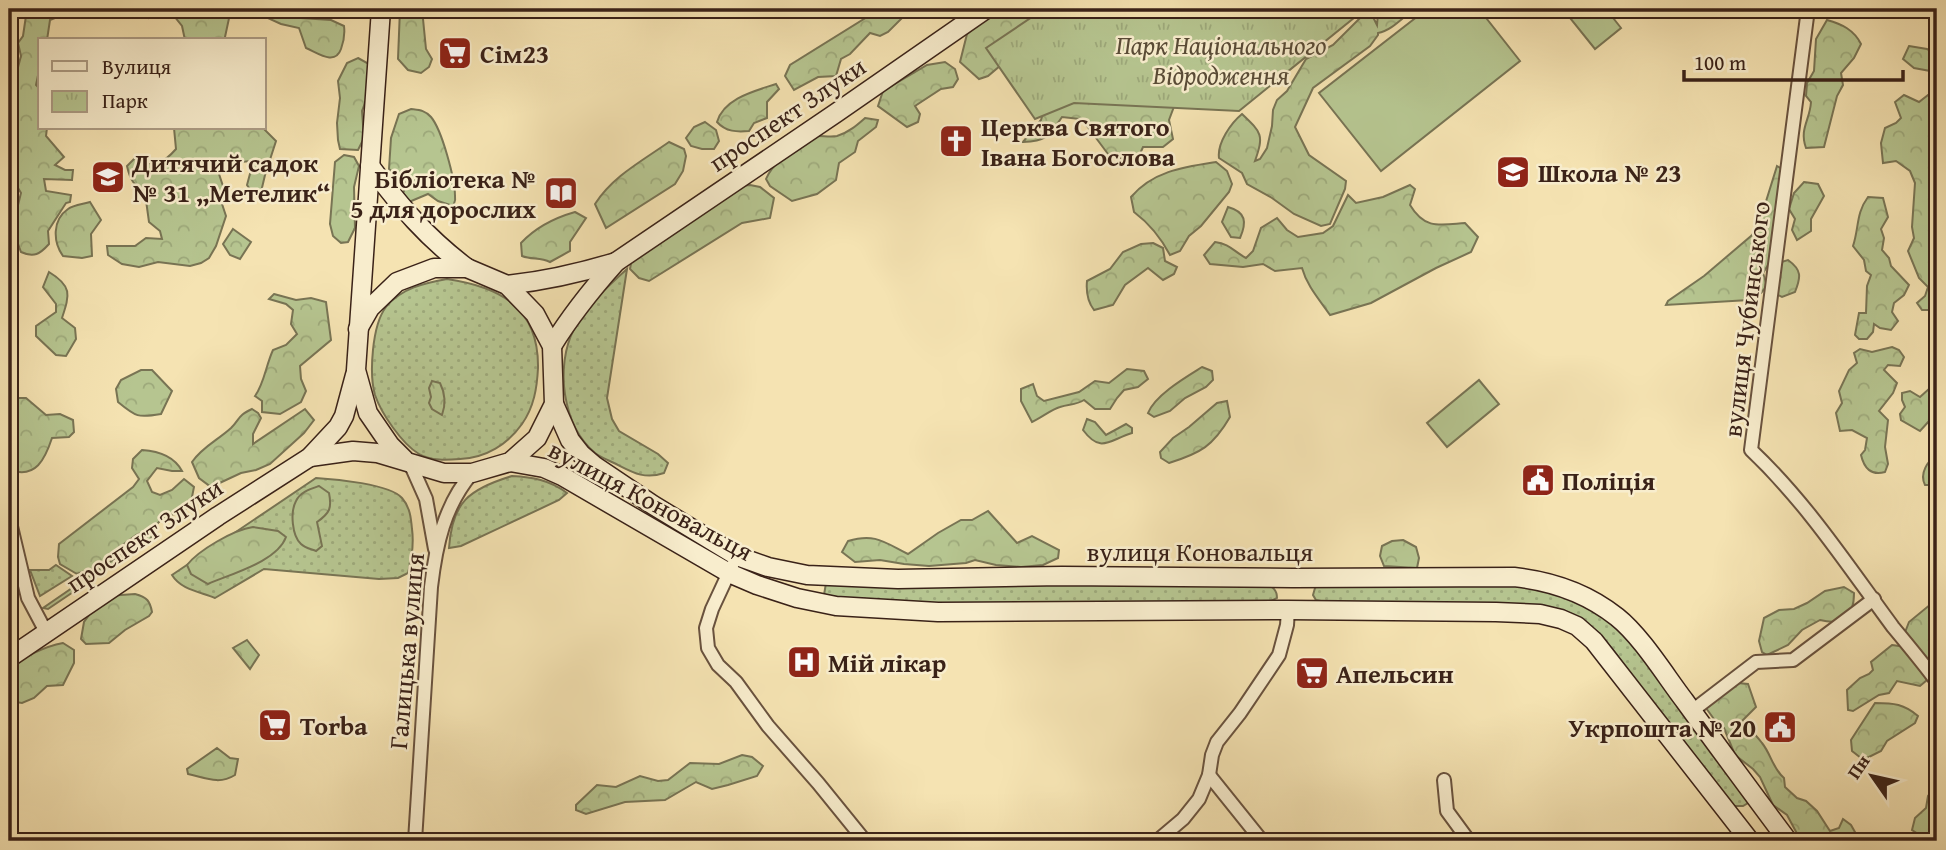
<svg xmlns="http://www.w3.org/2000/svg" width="1946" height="850" font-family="'Gentium Book Plus',serif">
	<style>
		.grass { fill: url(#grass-dots); stroke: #787454; stroke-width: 2 }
		.forest { fill: url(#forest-crowns); stroke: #787454; stroke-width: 2 }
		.park { fill: url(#park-tufts); stroke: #787454; stroke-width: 2 }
		.garden { fill: #b6c590; stroke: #787454; stroke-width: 2 }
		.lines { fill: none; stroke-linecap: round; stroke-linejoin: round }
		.minor-casing { stroke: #69523e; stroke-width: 16 }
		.secondary-casing { stroke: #3a2218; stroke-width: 21 }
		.minor { stroke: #f8edcd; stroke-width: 12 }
		.secondary { stroke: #f8edcd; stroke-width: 18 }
		.labels { text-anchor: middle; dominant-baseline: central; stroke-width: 5; stroke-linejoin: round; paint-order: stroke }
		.park-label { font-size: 26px; font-style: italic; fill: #594b36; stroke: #f8edcd }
		.poi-label { font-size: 26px; font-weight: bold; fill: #3a2218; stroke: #f8edcd; text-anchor: start }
		.street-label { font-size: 26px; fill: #3a2218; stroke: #f8edcd }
	</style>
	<defs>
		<pattern id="grass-dots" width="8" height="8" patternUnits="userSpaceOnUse" patternTransform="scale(1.75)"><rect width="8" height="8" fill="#b6c590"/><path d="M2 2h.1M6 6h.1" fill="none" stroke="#9da97b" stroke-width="1.8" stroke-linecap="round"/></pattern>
		<pattern id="forest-crowns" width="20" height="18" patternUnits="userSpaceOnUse" patternTransform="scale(1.75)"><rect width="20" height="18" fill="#b6c590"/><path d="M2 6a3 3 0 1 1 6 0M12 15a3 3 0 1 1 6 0" fill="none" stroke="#9da97b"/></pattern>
		<pattern id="park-tufts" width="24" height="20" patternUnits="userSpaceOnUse" patternTransform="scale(1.75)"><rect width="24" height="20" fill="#b6c590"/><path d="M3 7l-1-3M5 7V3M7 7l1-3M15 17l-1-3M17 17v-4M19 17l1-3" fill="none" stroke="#9da97b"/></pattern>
	</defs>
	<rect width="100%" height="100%" fill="#f5e3b2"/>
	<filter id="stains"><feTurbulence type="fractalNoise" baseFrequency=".00286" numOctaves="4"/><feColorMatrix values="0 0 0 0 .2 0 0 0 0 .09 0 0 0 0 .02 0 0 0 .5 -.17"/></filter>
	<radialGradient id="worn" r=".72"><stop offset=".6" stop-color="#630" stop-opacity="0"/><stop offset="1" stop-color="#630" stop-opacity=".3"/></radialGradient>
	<g class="grass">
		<path d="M627 269 607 398 612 419 619 431 658 454 668 463 664 473C644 480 632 472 614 463 608 460 600 457 595 453 562 425 555 366 574 329 586 306 608 286 627 269Z"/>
		<path d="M447 279C501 287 539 308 538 368 537 388 534 407 522 424 508 444 486 458 460 459 447 460 431 461 419 454 402 444 381 413 375 395 369 374 372 325 386 307 401 288 425 283 447 279Z"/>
		<path d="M512 476C532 477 550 480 567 493L559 500 461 546 449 548C452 502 469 489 512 476Z"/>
		<path d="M316 478C335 479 390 484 402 498 410 507 411 518 412 529 414 544 412 558 408 573L398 578 379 579 264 569 215 598C201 592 181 590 172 575Z"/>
		<polygon points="155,531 150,540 48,609 43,608"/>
		<polygon points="56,565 72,576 40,596 30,570 49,570"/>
		<path d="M826 583 1266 584C1273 587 1277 590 1277 598L1269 602 964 605 844 598 824 595Z"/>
		<path d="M1320 583 1517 584 1555 591 1599 613 1628 638 1747 798 1748 803 1743 806H1733L1701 768 1613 650C1600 635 1584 617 1564 611L1321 601 1316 600 1313 595 1315 588Z"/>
	</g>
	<g class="forest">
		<path d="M27 9H58L63 11 60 16 50 20 47 40H40V66L36 85 40 89V128H47L46 136 64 157 55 165 65 170H73L72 180 44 179 46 191 71 195 70 202 66 203 48 231 49 244C40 254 34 258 21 252L14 233 12 221 13 212 18 205 21 193 15 183 14 152 17 71 21 56 18 43 23 36Z"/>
		<polygon points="142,9 231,9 225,37 226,40 185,40 182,26 170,11 149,18"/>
		<path d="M248 9H279L301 18 331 20 344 26C345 34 344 41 341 49 335 66 318 53 306 48L299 28 281 24Z"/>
		<polygon points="400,9 422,9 426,49 432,59 429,67 421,73 408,70 398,59"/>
		<polygon points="880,9 931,9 921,17 907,13 888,32 880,36 870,33 850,54 841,59 836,76 818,77 794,90 785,76 790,65"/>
		<path d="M999 9H1310L1175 104 1169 120 1173 139 1163 147H1143L1136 163 1108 154 1087 126 1080 119 1062 117C1049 136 1047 141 1023 142L1041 120 1045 106 1007 60 988 76 979 79 960 62 967 34 987 16Z"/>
		<path d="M1384 9H1414C1403 17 1391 31 1378 33V35L1370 46 1313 88 1295 127 1309 155 1346 181 1345 189 1330 224 1321 226 1294 214 1272 198 1247 184 1242 173 1219 158C1217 143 1231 123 1242 114 1262 133 1264 135 1255 161L1260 159 1267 148 1272 126 1273 110 1277 100 1287 91 1306 59 1333 45 1364 14 1372 15 1377 25 1378 13Z"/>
		<path d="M1827 20C1842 24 1854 30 1861 44L1854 58 1841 73 1843 85 1837 96 1824 147 1806 148C1799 129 1810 120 1811 102L1806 96 1807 83 1814 71 1816 39Z"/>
		<polygon points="1909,46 1927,49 1937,54 1937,78 1930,71 1914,68 1903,59"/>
		<polygon points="358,58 369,64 369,93 362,111 364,138 358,150 340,149 338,140 337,123 340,98 338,81 347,63"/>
		<polygon points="945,62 955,69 958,79 953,87 941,89 915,106 920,114 918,122 907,127 878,106 883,91 927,65"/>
		<path d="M776 84 779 89 767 102V118L754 123 749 131C737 132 726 132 717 122 724 98 755 91 776 84Z"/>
		<polygon points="1937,88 1937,318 1929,310 1922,310 1917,303 1925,296 1928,287 1919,278 1908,251 1914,238 1912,227 1915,183 1910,171 1896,161 1883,163 1881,143 1885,128 1896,123 1901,118 1895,102 1904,95 1919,102"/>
		<path d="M411 109C419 110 425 110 431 117 442 130 455 179 455 196 456 201 455 202 453 206L438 201 428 194 409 202 403 193 407 184 389 169 391 138 399 114Z"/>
		<path d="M865 118 878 120 876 127 858 141 855 152 839 163 836 180 817 194 792 201 770 186 766 179C771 166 796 142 809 137 818 134 828 138 837 136 848 133 857 125 865 118Z"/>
		<polygon points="705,122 716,130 719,141 714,149 702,149 691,146 686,138 694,127"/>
		<path d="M174 128H263L276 141 265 175 261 192H252L247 185 251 170 250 161 232 163 219 174 224 189 222 204 226 216 216 246 209 258 201 263 190 266 158 262 139 267 122 264 108 255 107 246H135L146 238 162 239 160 231 149 222 145 193C134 185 130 180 127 166L135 158C154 168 163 164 176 149Z"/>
		<path d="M669 142 684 149 686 156 683 171 675 184 606 228 595 204C613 176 642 161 669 142Z"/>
		<polygon points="344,155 354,157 359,166 354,187 355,228 348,242 341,243 333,236 330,224 335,162"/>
		<path d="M1216 162 1227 171 1232 184 1229 192 1201 226 1189 236 1180 251 1170 255C1161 238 1150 224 1134 212L1131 197C1153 171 1184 167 1216 162Z"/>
		<polygon points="1777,166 1789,173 1770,262 1763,273 1767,286 1761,293 1749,300 1666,305 1668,301 1704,276 1751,236 1758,227"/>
		<polygon points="1804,182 1818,184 1824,196 1811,219 1811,231 1797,240 1792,230 1795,219 1789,209 1794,193"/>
		<polygon points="750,185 760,187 774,198 770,218 742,223 649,281 639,278 630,269 632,258 732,187"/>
		<path d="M1410 185 1415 189 1410 205C1425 230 1440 225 1465 223L1478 237 1471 252 1436 268 1371 303 1330 315C1319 299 1307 286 1302 268L1275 271 1263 264 1243 267 1210 264 1204 255 1215 242C1230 244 1233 251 1246 258L1253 251 1261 228 1277 218 1287 230 1298 237 1323 233 1333 226 1348 195 1356 203 1383 197Z"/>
		<path d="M1868 197 1883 198 1888 217 1881 229 1884 238 1882 250 1889 258 1891 266 1909 285 1904 295 1894 303 1892 312 1898 321 1891 330 1880 328 1874 324 1873 332 1867 339H1859L1855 335 1859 313H1866L1867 286 1871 275 1866 271 1864 260 1853 246C1859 228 1856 213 1868 197Z"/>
		<path d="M90 202 101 220 91 234 92 256 82 258 63 256C53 242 52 220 68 209 73 205 84 204 90 202Z"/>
		<path d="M1228 207C1246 212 1247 222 1240 238L1231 237 1222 222Z"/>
		<path d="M575 212 586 218 570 242V251L550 262C540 257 532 260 522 256L521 243C536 227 554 218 575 212Z"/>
		<polygon points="233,229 251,242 240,259 230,255 223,244"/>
		<path d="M1153 243 1163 248 1165 261 1177 267 1174 274 1163 280 1148 268 1125 285 1113 305 1094 310C1087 301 1086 292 1087 281L1110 269 1123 252 1141 244Z"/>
		<path d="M1788 260C1802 270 1801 277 1795 292L1782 297 1772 292 1778 263Z"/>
		<path d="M49 272C72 286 70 294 62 318L75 328 76 339 66 356 56 355 36 336V326L56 312V304L43 287Z"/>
		<path d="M274 294 296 300 311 298 326 302 331 340 300 366 301 379 306 391 301 402 280 414 262 412V401L255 396C264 384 266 365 273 350L286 345 297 334 291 324 293 310 286 304 269 299Z"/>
		<path d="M1892 347 1899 350 1904 357 1900 366 1888 365 1884 370 1897 383 1893 393 1879 411 1888 420 1885 447 1888 464 1885 472C1871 476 1864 468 1861 455L1865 450 1867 438 1852 430 1840 431 1836 413 1842 403 1839 391 1849 370 1857 363 1854 353 1860 349 1872 352Z"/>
		<path d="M1202 367 1212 371 1213 380 1206 387 1185 398 1170 411 1154 417 1148 413C1155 395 1186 377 1202 367Z"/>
		<path d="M1127 369 1144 371 1148 379 1138 387 1124 390 1117 398 1110 409H1095L1084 400C1076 405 1069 404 1060 407 1052 409 1041 418 1032 422L1021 401V389L1033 384 1037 396 1044 401 1079 392 1095 381 1109 383Z"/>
		<path d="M141 370H152L172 391 161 414C138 418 136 417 118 402L116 389 121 380Z"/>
		<path d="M432 381 440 383C445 393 446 404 442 415L432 409 429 403 431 397 429 388Z"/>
		<polygon points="1930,388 1937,389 1937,422 1930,420 1920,431 1901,420 1900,414 1905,407 1902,400 1902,393 1910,391 1920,397"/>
		<path d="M11 398H26L46 415 60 414 73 420 74 432 69 437 52 438C45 459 36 479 10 470L9 468V442L11 438 9 436V401Z"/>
		<path d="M1227 401 1230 417C1213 446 1201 453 1169 463L1161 458 1160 452 1173 438 1189 427 1217 403Z"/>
		<path d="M252 409 258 413 261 418 253 434V444L305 409 314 420 304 433 270 464 256 470 241 473 211 487 199 478 192 462C202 447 218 440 231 428 241 418 237 416 252 409Z"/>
		<path d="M1087 419 1095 422 1106 435 1126 424 1132 428V433C1109 440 1101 454 1083 430Z"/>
		<path d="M142 450C158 451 174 456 182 471H172L157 468 147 481 152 492 160 495 172 490 184 479 194 487 190 507 177 514 166 515 154 527 136 535 116 550 102 565 77 574 60 564 58 557 59 544 133 487 139 479 132 468 133 459Z"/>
		<path d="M1937 454V485H1925C1919 473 1928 461 1937 454Z"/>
		<path d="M319 486 329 493C332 508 330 513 317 522L322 546 316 551C311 549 305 548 301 544 292 536 290 512 296 501 300 492 310 489 319 486Z"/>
		<path d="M988 511 1017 543 1032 536 1059 550 1058 558 1043 565 1021 567 996 565 975 560 966 563 929 566 904 564 880 560 855 562 842 552 848 541C875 533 884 542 908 554L938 533 961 520H972Z"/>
		<path d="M253 527 278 531 286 537C277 562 230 574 208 584L191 574 187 565C199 550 233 530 253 527Z"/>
		<polygon points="1403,540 1416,547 1419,558 1417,568 1384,566 1380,556 1382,546 1392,541"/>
		<path d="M1844 587 1854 593C1854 617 1843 626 1820 620L1802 630 1788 645 1767 655 1762 652 1759 641 1764 618 1779 610 1794 609 1807 603 1825 591Z"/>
		<path d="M135 594C147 597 150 601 152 612L149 616 125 630 109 643 86 644 81 639 84 622 100 600 107 596Z"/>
		<polygon points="1937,599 1937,676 1904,635 1909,622"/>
		<polygon points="247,640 259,655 250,669 233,648"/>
		<path d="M63 643 74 650V663L63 685 47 686 34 698 22 703 9 701V670C20 657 47 646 63 643Z"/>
		<polygon points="1892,645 1906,647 1927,680 1920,686 1897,681 1889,693 1879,695 1853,711 1848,710 1847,690 1860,678 1869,674 1873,670 1871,662"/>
		<path d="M1738 683 1748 684 1756 707 1742 721C1749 728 1756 735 1762 743 1771 754 1773 769 1784 778L1785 787 1797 798 1806 801 1817 811 1830 831 1839 828 1843 819 1851 825 1860 841H1801L1787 815 1773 805 1760 777 1753 769 1735 755 1724 728 1719 726 1706 708Z"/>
		<path d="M1875 703C1894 703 1904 704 1918 716L1915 723 1887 741 1881 751 1867 758H1861L1852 751 1851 740Z"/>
		<path d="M217 748 230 758 238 759 235 775C219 785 206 778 188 774L187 769Z"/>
		<polygon points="742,755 752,757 763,766 757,776 728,785 712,789 696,782 665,800 625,802 586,814 576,810 576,805 597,785 616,787 640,776 658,781 668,780 690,763 719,764"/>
		<polygon points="1937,785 1937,841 1929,841 1912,830 1915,818 1926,808 1928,796"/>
	</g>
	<polygon class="park" points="1044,9 1365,9 1239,111 1074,103 1035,119 986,48"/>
	<g class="garden">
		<polygon points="1427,9 1479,9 1520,61 1381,171 1319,93"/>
		<polygon points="1582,9 1606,9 1621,28 1595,49 1570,18"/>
		<polygon points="1479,380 1499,404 1447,447 1427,423"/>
	</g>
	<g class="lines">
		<g class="minor-casing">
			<g id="minor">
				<path d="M1808 9 1751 450C1807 503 1848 566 1893 627 1908 645 1923 663 1937 682"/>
				<polyline points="410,463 426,499 435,549"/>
				<polyline points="9,518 28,598 46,632"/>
				<polyline points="732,566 712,609 706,628 708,648 718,665 736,682 768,726 818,783 865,841"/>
				<polyline points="1692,711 1756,662 1793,660 1874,599"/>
				<polyline points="1209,775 1262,841"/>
				<polyline points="1444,780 1447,811 1469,841"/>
				<path d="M415 841 431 587C436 545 444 506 472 473"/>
				<polyline points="1157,841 1183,819 1199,799 1209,775 1212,755 1217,742 1240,713 1279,655 1287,625 1288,610"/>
			</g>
		</g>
		<g class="secondary-casing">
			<g id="secondary">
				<polyline points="381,9 356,370 368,413 390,445 404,459"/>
				<path d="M370 166C401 207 426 237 467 268"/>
				<path d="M507 285C544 281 580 273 616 262"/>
				<path d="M552 346C571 315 592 289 616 262L836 113 986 9"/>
				<path d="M554 404 570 440 581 454 595 466 653 505 737 556 768 567 807 575 898 579 1062 576 1293 578 1514 577C1551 581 1587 593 1617 617 1641 636 1665 675 1684 700 1718 747 1753 794 1788 841"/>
				<polyline points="310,457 353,451 377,453 444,473 472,473 510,462 537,438 554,404 552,346 535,314 507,285 467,268 434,268 397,282 370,308 358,329"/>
				<polyline points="510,462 544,468 562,476 729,573 757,585 797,598 836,606 938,612 1288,610 1496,612 1540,614 1561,619 1577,626 1594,641 1750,841"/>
				<polyline points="9,658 218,516 310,457 338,427 344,416 355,375"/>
			</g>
		</g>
		<use href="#minor" class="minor"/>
		<use href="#secondary" class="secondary"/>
	</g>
	<defs>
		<g id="supermarket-square" transform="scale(1.75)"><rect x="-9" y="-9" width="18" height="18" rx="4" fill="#8f2418" stroke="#f8edcd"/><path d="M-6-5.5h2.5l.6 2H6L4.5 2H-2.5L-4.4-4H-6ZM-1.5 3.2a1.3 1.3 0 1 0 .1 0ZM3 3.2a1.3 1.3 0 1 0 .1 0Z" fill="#fff"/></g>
		<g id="church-square" transform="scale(1.75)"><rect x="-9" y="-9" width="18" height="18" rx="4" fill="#8f2418" stroke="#f8edcd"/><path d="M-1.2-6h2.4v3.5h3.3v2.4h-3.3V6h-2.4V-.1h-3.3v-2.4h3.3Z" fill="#fff"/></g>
		<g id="school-square" transform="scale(1.75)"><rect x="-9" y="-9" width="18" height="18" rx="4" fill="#8f2418" stroke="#f8edcd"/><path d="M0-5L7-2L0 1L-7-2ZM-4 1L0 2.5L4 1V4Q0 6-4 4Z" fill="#fff"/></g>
		<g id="library-square" transform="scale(1.75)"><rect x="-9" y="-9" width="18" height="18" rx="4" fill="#8f2418" stroke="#f8edcd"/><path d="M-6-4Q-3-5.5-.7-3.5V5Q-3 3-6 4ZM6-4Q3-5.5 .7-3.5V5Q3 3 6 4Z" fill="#fff"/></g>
		<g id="civic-square" transform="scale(1.75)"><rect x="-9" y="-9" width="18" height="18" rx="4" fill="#8f2418" stroke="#f8edcd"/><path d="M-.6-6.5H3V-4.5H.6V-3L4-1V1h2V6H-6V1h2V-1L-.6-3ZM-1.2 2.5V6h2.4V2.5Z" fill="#fff"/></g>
		<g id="hospital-square" transform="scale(1.75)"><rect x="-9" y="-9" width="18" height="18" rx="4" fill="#8f2418" stroke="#f8edcd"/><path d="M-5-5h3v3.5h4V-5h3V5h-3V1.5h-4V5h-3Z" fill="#fff"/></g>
	</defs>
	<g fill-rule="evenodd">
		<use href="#supermarket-square" x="455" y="53"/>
		<use href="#church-square" x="956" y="141"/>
		<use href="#school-square" x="1513" y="172"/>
		<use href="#school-square" x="108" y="177"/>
		<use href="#library-square" x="561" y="193"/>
		<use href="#civic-square" x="1538" y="480"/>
		<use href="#hospital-square" x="804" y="662"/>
		<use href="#supermarket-square" x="1312" y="673"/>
		<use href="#supermarket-square" x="275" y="725"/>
		<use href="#civic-square" x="1780" y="727"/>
	</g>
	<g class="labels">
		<g class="park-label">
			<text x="1221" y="44">Парк Національного<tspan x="1221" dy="30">Відродження</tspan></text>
		</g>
		<g class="poi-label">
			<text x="480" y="53">Сім23</text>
			<text x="981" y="126">Церква Святого<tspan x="981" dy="30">Івана Богослова</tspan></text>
			<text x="132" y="162">Дитячий садок<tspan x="132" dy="30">№ 31 „Метелик“</tspan></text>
			<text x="1538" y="172">Школа № 23</text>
			<text x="536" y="178" text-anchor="end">Бібліотека №<tspan x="536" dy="30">5 для дорослих</tspan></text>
			<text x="1562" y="480">Поліція</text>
			<text x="828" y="662">Мій лікар</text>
			<text x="1336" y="673">Апельсин</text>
			<text x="300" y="725">Torba</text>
			<text x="1756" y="727" text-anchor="end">Укрпошта № 20</text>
		</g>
		<g class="street-label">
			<text transform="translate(787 114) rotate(-34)">проспект Злуки</text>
			<text transform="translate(1746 319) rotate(-83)">вулиця Чубинського</text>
			<text transform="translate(651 500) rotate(28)">вулиця Коновальця</text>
			<text transform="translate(144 535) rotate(-34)">проспект Злуки</text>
			<text x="1200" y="551">вулиця Коновальця</text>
			<text transform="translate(406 651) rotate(-85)">Галицька вулиця</text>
		</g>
	</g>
	<rect width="1946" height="850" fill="none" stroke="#f5e3b2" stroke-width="35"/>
	<rect x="10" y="10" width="1925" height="829" fill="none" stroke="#3a2218" stroke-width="3.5"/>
	<rect x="18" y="18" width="1911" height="815" fill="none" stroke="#3a2218" stroke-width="2"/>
	<rect x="38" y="38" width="228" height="91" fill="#f8edcd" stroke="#ac9c85" stroke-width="2"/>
	<rect x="52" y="61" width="35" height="10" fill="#f8edcd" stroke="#ac9c85" stroke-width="2"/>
	<text x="102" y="74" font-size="21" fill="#3a2218">Вулиця</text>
	<rect x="52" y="91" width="35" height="21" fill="url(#park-tufts)" stroke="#ac9c85" stroke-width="2"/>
	<text x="102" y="108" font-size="21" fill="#3a2218">Парк</text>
	<g transform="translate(1872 776) rotate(304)" stroke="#f8edcd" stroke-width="5" paint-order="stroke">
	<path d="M0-5L12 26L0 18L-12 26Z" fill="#3a2218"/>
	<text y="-10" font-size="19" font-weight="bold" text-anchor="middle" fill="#3a2218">Пн</text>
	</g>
	<path d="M1684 70v10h219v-10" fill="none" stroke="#3a2218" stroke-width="3.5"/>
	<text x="1694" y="70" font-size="21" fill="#3a2218" stroke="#f8edcd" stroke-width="5" paint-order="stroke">100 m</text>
	<rect width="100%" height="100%" filter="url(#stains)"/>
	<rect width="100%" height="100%" fill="url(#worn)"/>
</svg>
